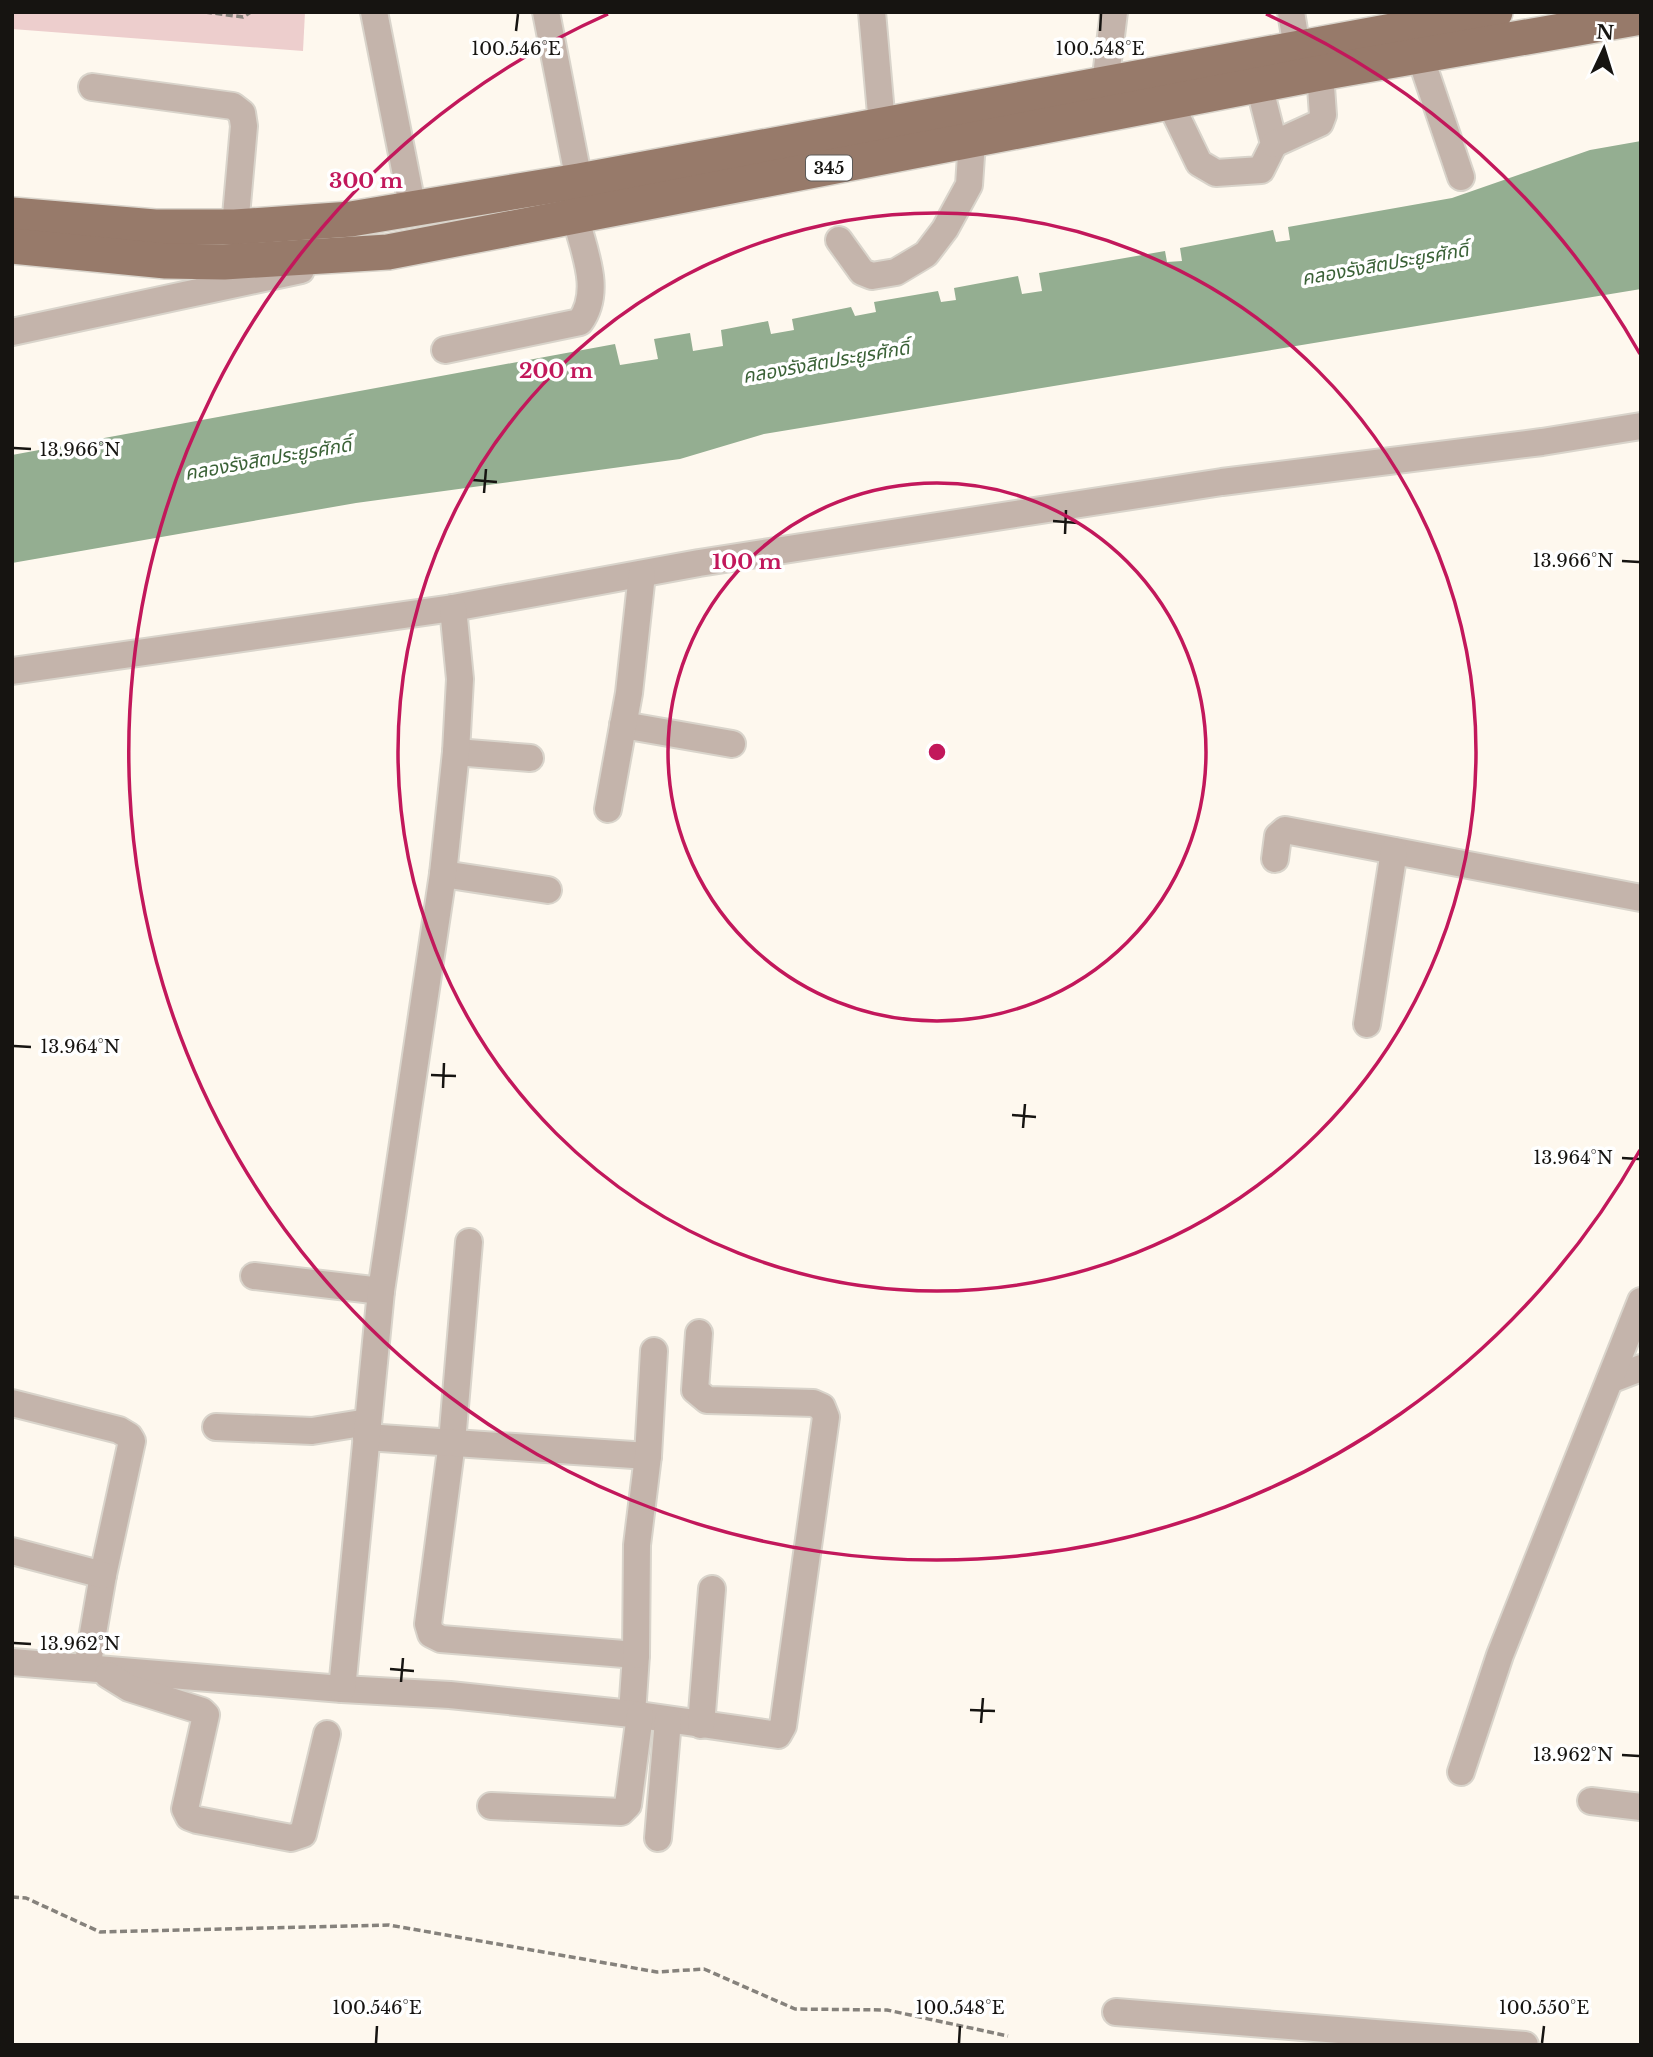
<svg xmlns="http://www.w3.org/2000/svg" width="1653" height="2057" font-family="'Libre Baskerville','Noto Sans Thai',serif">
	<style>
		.green { fill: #edcecd }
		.water { fill: #94ae91 }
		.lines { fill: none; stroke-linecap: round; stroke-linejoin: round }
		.minor-casing { stroke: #d9d4cb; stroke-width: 30 }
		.major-casing { stroke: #d9d4cb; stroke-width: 38 }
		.path { stroke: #86827c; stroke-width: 3.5; stroke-dasharray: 7 3.5; stroke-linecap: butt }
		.minor { stroke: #c4b4ab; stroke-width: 26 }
		.major { stroke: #977a6a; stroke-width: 35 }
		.ticks { fill: none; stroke: #161411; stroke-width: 2.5 }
		.ring { fill: none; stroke: #c2185b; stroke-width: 3.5 }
		.labels { text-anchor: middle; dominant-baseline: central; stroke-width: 7; stroke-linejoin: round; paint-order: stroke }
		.shield { fill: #fff; stroke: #5c5a58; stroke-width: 2 }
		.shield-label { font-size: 16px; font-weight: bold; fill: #161411 }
		.water-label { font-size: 19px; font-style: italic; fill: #3b6237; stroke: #fff }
		.ticks-label { font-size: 18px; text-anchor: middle; fill: #161411; stroke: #fff; stroke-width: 7; stroke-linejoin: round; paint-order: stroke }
		.centre { fill: #c2185b; stroke: #fff; stroke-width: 3.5 }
		.ring-label { font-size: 21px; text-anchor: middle; font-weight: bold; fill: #c2185b; stroke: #fff; stroke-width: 7; stroke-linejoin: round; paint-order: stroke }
	</style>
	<rect width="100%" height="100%" fill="#fef8ee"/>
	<polygon class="green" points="12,12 305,12 303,51 12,29"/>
	<polygon class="water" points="1641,141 1641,289 764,434 680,459 356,503 12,563 12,455 615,344 620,365 658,359 654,339 690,333 693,351 723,346 721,330 768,321 771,334 794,330 792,319 851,307 855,316 876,312 874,302 938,291 941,302 956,300 954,288 1018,276 1022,294 1042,291 1039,273 1165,251 1167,262 1182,261 1180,248 1273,230 1276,242 1290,240 1288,227 1452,198 1590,150"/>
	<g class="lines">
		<g class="minor-casing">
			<g id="minor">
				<polyline points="374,12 413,210"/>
				<polyline points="546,12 579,181"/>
				<polyline points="872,12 882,125"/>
				<polyline points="1291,12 1297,48"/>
				<polyline points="1420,56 1461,177"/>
				<polyline points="1105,84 1114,12"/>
				<polyline points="92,87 233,106 242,113 244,126 235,227"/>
				<polyline points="1170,103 1199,163 1216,173 1261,170 1274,144 1259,85"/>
				<polyline points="1274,144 1320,123 1323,115 1320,73"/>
				<polyline points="839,240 862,272 872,276 896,272 926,254 945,229 969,185 972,141"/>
				<polyline points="12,332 301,270"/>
				<path d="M445 350 580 322C603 290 583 250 575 215"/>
				<polyline points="12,671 453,608 699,563 1222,482 1542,442 1641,426"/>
				<polyline points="623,725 732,744"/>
				<polyline points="456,752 530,758"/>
				<polyline points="608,809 629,693 642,574"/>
				<polyline points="1275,859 1278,836 1285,830 1641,898"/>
				<polyline points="443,874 548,890"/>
				<polyline points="1367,1024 1394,851"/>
				<polyline points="469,1242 452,1442 428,1624 431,1634 441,1639 636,1655 632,1714"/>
				<polyline points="254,1276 381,1291"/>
				<polyline points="1610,1380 1641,1368"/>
				<polyline points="12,1403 119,1430 129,1436 132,1441 103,1575 87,1668"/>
				<polyline points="216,1427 312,1431 368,1422"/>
				<polyline points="366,1437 648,1456"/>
				<polyline points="12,1551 103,1575"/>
				<polyline points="636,1655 637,1545 648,1456 654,1351"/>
				<polyline points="12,1662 342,1689 450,1695 632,1714 778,1735 783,1726 826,1417 822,1407 813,1403 707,1400 695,1390 699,1333"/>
				<polyline points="108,1675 129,1688 202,1711 206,1715 185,1809 189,1817 197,1820 291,1838 303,1834 327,1734"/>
				<polyline points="342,1689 381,1291 443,874 456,752 460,679 453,608"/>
				<polyline points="701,1725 712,1589"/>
				<polyline points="1461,1772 1500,1655 1641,1301"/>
				<polyline points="1591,1801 1641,1807"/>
				<polyline points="491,1806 621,1812 628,1805 640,1715"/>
				<polyline points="658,1838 668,1720"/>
				<polyline points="1116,2012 1525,2045"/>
			</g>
		</g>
		<g class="major-casing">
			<g id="major">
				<polyline points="12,215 155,227 235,227 351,219 579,181 1495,12"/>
				<polyline points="12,246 166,261 224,262 388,252 1320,73 1641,17"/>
			</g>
		</g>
		<g class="path">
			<polyline points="205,12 243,17 251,12"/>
			<polyline points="12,1897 26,1898 100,1932 389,1925 657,1972 704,1969 795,2009 887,2010 1008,2036"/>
		</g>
		<use href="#minor" class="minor"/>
		<use href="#major" class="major"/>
	</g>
	<path class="ticks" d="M516 31 518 14M1100 31 1101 14M14 448 31 449M473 480 497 482M484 493 486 469M1053 521 1078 523M1065 534 1066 510M1622 561 1639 562M14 1046 31 1047M431 1075 456 1076M443 1088 444 1063M1012 1115 1036 1117M1023 1128 1025 1104M1622 1158 1639 1159M14 1643 31 1644M390 1669 414 1671M401 1682 403 1658M970 1710 995 1711M981 1723 983 1698M1622 1755 1639 1756M376 2043 377 2026M959 2043 960 2026M1542 2043 1544 2026"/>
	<g class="ring">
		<circle cx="937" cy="752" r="269"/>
		<circle cx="937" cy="752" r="539"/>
		<path d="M1640 1150A808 808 0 1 1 608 14M1266 14A808 808 0 0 1 1640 354"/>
	</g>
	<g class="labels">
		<rect class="shield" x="806" y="155.5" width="46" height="25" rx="5"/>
		<g class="shield-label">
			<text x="829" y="168">345</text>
		</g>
		<g class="water-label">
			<text transform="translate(1385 264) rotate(-10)">คลองรังสิตประยูรศักดิ์</text>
			<text transform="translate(826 362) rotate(-10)">คลองรังสิตประยูรศักดิ์</text>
			<text transform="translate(268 459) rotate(-10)">คลองรังสิตประยูรศักดิ์</text>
		</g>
	</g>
	<g class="ticks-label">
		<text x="516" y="55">100.546°E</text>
		<text x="1100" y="55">100.548°E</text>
		<text x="80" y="456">13.966°N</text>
		<text x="1573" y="567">13.966°N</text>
		<text x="80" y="1053">13.964°N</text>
		<text x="1573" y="1164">13.964°N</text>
		<text x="80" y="1650">13.962°N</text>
		<text x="1573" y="1761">13.962°N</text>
		<text x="377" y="2014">100.546°E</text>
		<text x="960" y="2014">100.548°E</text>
		<text x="1544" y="2014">100.550°E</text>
	</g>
	<circle cx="937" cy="752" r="10" class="centre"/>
	<g class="ring-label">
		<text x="366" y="188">300 m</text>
		<text x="556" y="378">200 m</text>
		<text x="747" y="569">100 m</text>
	</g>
	<rect width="1653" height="2057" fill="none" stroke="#161411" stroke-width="28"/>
	<g transform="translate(1604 49) rotate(4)" stroke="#ffffff" stroke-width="5" paint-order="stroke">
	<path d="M0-5L12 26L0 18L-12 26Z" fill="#161411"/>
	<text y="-10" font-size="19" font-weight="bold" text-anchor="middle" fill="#161411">N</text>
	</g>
</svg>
